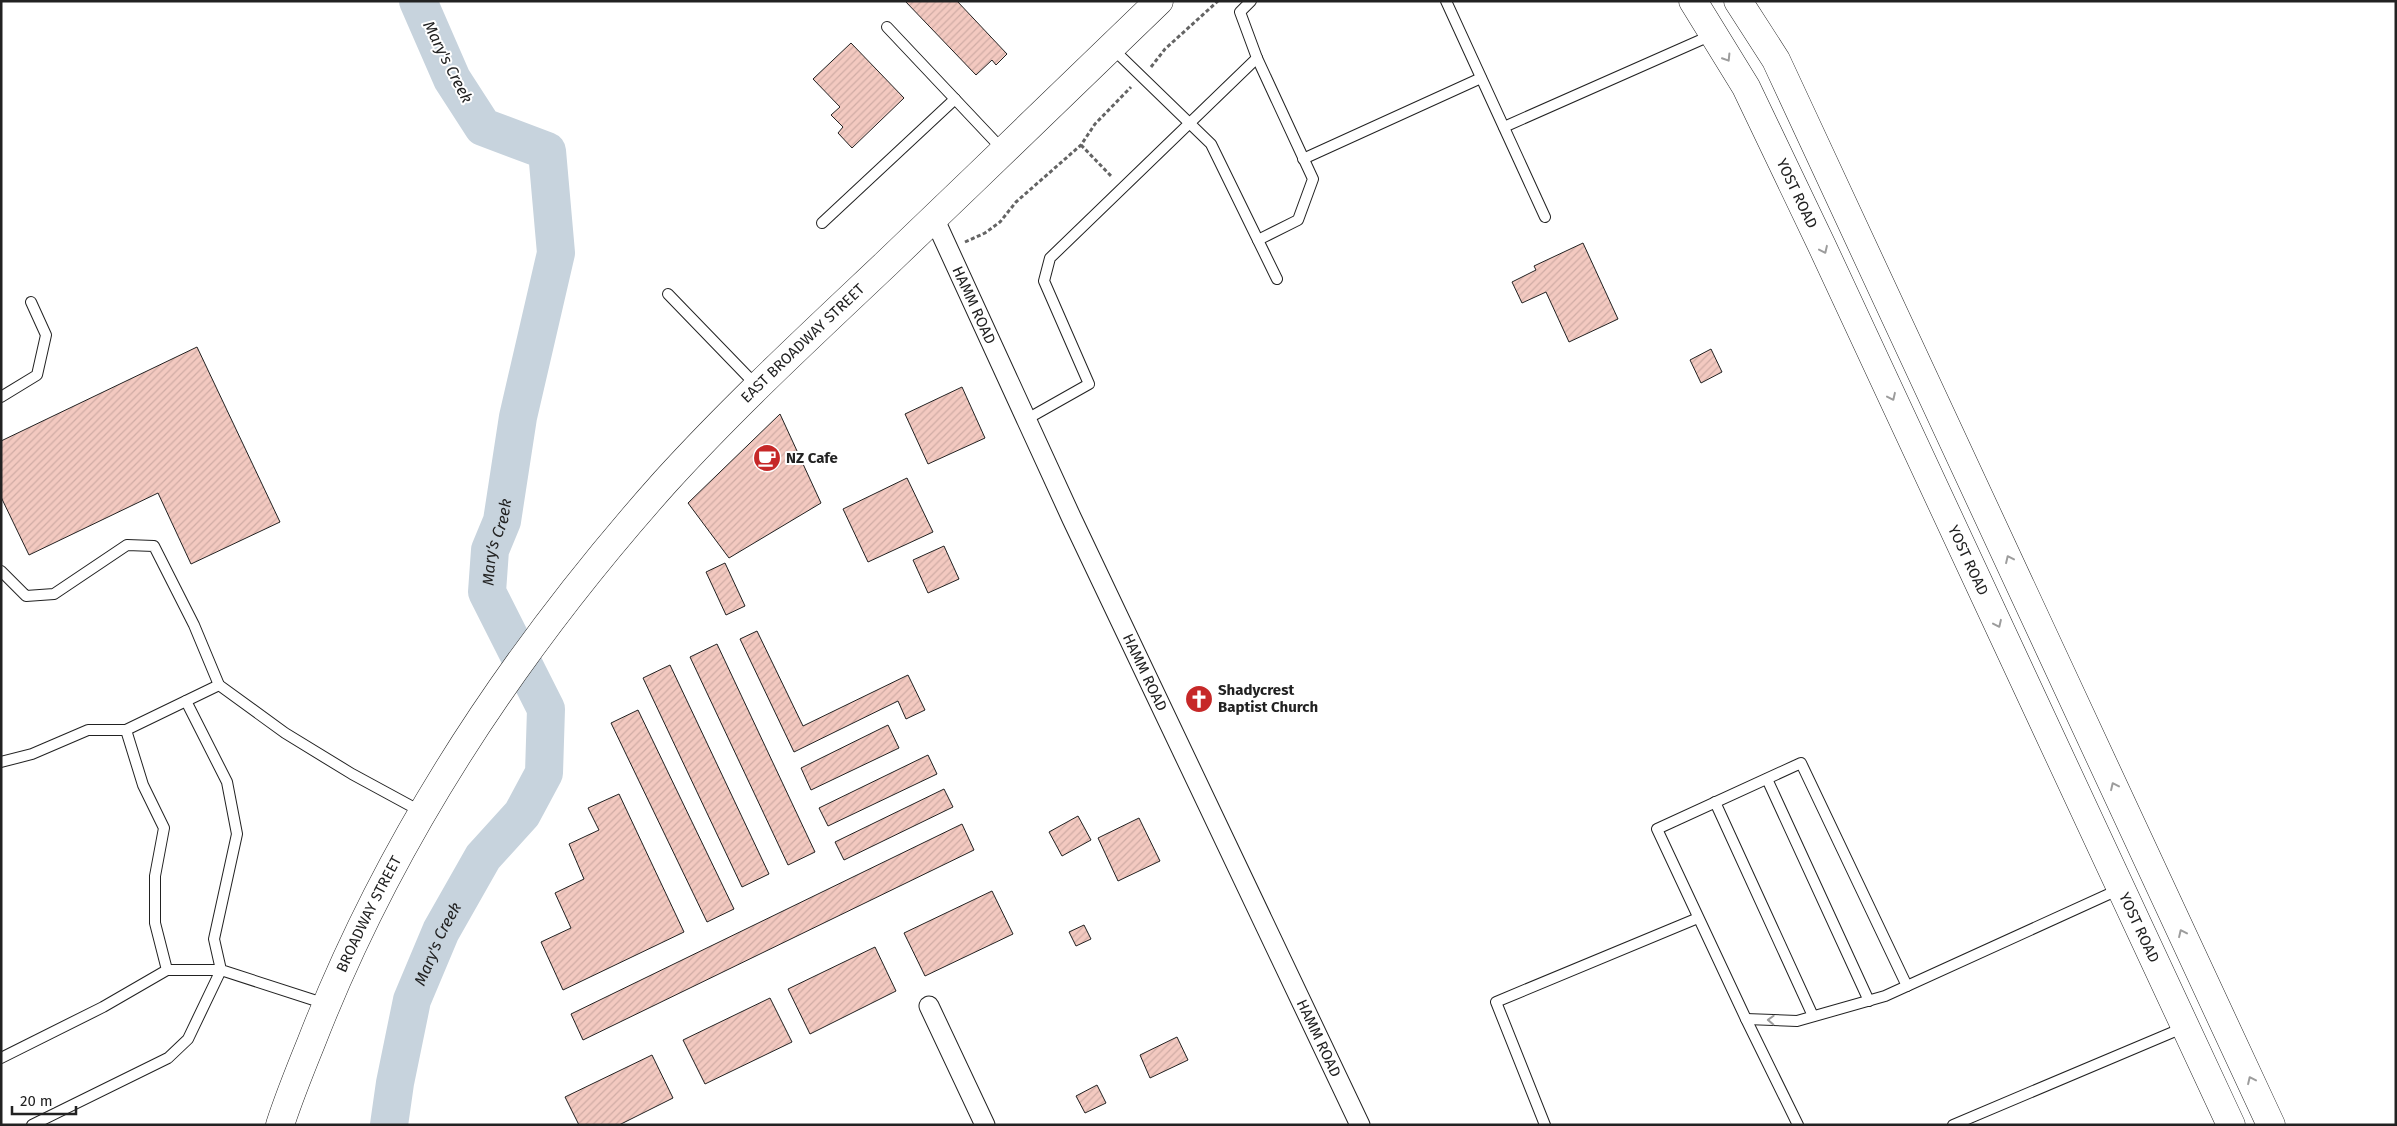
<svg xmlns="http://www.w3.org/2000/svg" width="2397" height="1126" font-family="'Fira Sans',sans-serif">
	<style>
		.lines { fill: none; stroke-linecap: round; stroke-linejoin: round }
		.river { stroke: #c7d3dd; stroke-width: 38 }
		.building { fill: url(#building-hatch); stroke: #222 }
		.service-casing { stroke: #222; stroke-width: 12 }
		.minor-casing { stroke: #222; stroke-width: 21 }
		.secondary-casing { stroke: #222; stroke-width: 29 }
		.primary-casing { stroke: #222; stroke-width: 29 }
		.path { stroke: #646464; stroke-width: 3; stroke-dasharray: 4 2.5; stroke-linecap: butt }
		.service { stroke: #fff; stroke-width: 10 }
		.minor { stroke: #fff; stroke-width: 19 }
		.secondary { stroke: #fff; stroke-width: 28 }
		.primary { stroke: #fff; stroke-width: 28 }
		.oneway { stroke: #9c9c9c }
		.labels { text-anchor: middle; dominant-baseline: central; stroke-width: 4; stroke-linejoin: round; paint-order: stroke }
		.street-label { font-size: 15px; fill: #222; stroke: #fff }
		.poi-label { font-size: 15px; font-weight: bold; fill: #222; stroke: #fff; text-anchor: start }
		.water-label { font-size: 16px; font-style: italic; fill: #222; stroke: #fff }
	</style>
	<defs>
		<pattern id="building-hatch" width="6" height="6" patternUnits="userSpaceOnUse" patternTransform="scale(1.25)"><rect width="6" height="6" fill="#f3c9c0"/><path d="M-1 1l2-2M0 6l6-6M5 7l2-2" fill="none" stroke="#d0aca5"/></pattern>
	</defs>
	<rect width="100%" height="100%" fill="#fff"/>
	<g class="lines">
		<path class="river" id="s1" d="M389 1125 395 1083 412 1000 441 931 483 857 522 814 544 773 546 709 487 592 490 550 502 521 518 417 556 253 547 151 483 127 452 79 418 1"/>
	</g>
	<g class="building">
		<polygon points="905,1 957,1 1007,54 996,65 992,60 976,75"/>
		<polygon points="851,43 904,98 852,148 838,133 843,127 831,115 840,107 813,79"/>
		<polygon points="1583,243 1618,319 1569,342 1546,292 1522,303 1512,282 1536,270 1534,266"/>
		<polygon points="197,347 280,522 191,564 158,493 29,555 1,497 1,441"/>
		<polygon points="1711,349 1722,372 1701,383 1690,360"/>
		<polygon points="962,387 985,438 928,464 905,414"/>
		<polygon points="780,414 821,503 729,558 688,503"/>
		<polygon points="907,478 933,532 868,562 843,509"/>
		<polygon points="944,546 959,579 928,593 913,560"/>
		<polygon points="725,563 745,606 726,615 706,572"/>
		<polygon points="757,631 803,726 908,675 925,710 906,719 898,701 794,752 740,639"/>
		<polygon points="717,644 815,852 788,865 690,657"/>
		<polygon points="670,665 769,874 742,887 643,678"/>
		<polygon points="638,710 734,909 707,922 611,723"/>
		<polygon points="888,725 899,748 811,790 801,768"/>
		<polygon points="928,755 937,774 828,826 819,808"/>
		<polygon points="944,789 953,807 844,860 835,842"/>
		<polygon points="619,794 684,932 563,990 541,942 571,928 555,893 584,879 569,844 599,830 588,808"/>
		<polygon points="1078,816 1091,840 1062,856 1049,832"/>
		<polygon points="1139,818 1160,861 1118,881 1098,838"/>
		<polygon points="962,824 974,850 583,1040 571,1014"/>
		<polygon points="992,891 1013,934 925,976 904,933"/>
		<polygon points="1084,925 1091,939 1076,946 1069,932"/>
		<polygon points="875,947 896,991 810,1034 788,989"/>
		<polygon points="770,998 792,1042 705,1084 683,1040"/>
		<polygon points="1177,1037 1188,1060 1150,1078 1140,1055"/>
		<polygon points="652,1055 673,1098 619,1125 579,1125 565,1097"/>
		<polygon points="1097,1085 1106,1103 1085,1113 1076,1096"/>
	</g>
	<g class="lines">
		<g class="service-casing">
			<g id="service">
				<polyline points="1251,1 1240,12 1257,58 1313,179 1298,220 1258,240"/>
				<polyline points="1446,1 1545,217"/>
				<polyline points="887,27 1003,150"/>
				<polyline points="1112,48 1211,144 1277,279"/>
				<polyline points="1504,127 1712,35"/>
				<polyline points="1303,159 1481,78"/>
				<polyline points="822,223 955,99"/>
				<polyline points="668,294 756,385"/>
				<polyline points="1,397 37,375 46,335 31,302"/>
				<polyline points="1027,419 1089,384 1044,281 1050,258 1257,58"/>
				<polyline points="1,571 26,596 54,594 127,545 154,546 194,625 219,685 285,733 352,774 422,812"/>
				<polyline points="186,701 227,782 237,834 214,939 221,970 326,1004"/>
				<polyline points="126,730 143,785 164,828 155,876 155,923 167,970"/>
				<polyline points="1,762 32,754 88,730 126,730 219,685"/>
				<polyline points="1767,779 1869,1001"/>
				<polyline points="1715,802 1813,1016"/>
				<polyline points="1746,1019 1797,1021 1885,996 2120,889"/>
				<polyline points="1,1058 103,1007 167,970 221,970 188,1039 168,1058 32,1125"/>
				<polyline points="1545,1125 1496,1002 1698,918"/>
				<polyline points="1798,1125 1746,1019 1657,829 1801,763 1907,986"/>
				<polyline points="1953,1125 2185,1027"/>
			</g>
		</g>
		<g class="minor-casing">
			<g id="minor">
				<path id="s2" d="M934 218 1072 519 1360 1125"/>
				<polyline points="929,1006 985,1125"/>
			</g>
		</g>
		<g class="secondary-casing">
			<g id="secondary">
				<path id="s3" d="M1693 1 1746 87 1822 246 2231 1125"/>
				<polyline points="1738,1 1776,60 2271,1125"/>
			</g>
		</g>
		<g class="primary-casing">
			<g id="primary">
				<path id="s4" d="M280 1125C289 1097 300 1070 311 1043 392 834 516 649 665 482 735 405 812 334 887 263 978 176 1069 88 1159 1"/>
			</g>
		</g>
		<g class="path">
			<polyline points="1151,67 1165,49 1218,1"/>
			<polyline points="1081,145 1112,177"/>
			<polyline points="965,242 985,233 1000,222 1016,202 1081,145 1095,124 1131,87"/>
		</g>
		<use href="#service" class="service"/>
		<use href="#minor" class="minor"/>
		<use href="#secondary" class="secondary"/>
		<use href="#primary" class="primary"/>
	</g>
	<defs><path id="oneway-chevron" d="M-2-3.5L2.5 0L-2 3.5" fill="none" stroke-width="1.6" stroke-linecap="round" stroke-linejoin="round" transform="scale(1.25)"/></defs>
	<g class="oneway">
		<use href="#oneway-chevron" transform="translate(1727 58) rotate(58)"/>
		<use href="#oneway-chevron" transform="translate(1824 250) rotate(65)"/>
		<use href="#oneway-chevron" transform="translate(1892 397) rotate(65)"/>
		<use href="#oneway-chevron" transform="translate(2009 559) rotate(-115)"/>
		<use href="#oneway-chevron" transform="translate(1998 624) rotate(65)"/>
		<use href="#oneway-chevron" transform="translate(2114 786) rotate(-115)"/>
		<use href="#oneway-chevron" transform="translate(2182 933) rotate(-115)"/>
		<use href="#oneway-chevron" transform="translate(1771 1020) rotate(-178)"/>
		<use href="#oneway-chevron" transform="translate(2251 1080) rotate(-115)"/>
	</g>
	<defs>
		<g id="cafe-disc" transform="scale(1.4375)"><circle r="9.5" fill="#c62828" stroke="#fff"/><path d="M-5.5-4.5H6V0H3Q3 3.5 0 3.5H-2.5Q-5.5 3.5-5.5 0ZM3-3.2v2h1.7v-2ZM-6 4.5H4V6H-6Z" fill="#fff"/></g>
		<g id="church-disc" transform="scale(1.4375)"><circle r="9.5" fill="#c62828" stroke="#fff"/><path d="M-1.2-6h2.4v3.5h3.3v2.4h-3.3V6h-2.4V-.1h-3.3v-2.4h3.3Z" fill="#fff"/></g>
	</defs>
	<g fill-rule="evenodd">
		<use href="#cafe-disc" x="767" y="458"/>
		<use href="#church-disc" x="1199" y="699"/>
	</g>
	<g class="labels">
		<g class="street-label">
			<text stroke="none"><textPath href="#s3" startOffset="219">YOST ROAD</textPath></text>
			<text stroke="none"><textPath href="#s2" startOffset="96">HAMM ROAD</textPath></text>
			<text stroke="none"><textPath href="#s4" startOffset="950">EAST BROADWAY STREET</textPath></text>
			<text stroke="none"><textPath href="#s3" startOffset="624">YOST ROAD</textPath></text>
			<text stroke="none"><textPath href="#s2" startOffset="501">HAMM ROAD</textPath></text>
			<text stroke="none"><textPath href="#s4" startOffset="229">BROADWAY STREET</textPath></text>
			<text stroke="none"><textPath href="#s3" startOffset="1029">YOST ROAD</textPath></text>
			<text stroke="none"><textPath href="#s2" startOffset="906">HAMM ROAD</textPath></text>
		</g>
		<g class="poi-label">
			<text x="786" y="458">NZ Cafe</text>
			<text x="1218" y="690">Shadycrest<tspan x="1218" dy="17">Baptist Church</tspan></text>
		</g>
		<g class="water-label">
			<text transform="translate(448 62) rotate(63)">Mary's Creek</text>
			<text stroke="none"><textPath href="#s1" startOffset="638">Mary's Creek</textPath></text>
			<text stroke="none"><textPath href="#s1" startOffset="189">Mary's Creek</textPath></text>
		</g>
	</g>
	<rect width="2397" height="1126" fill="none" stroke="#222222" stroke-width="5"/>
	<path d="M12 1106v8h64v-8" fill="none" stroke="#222222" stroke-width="2.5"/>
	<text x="20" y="1106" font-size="15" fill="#222222" stroke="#ffffff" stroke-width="4" paint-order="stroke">20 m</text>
</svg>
